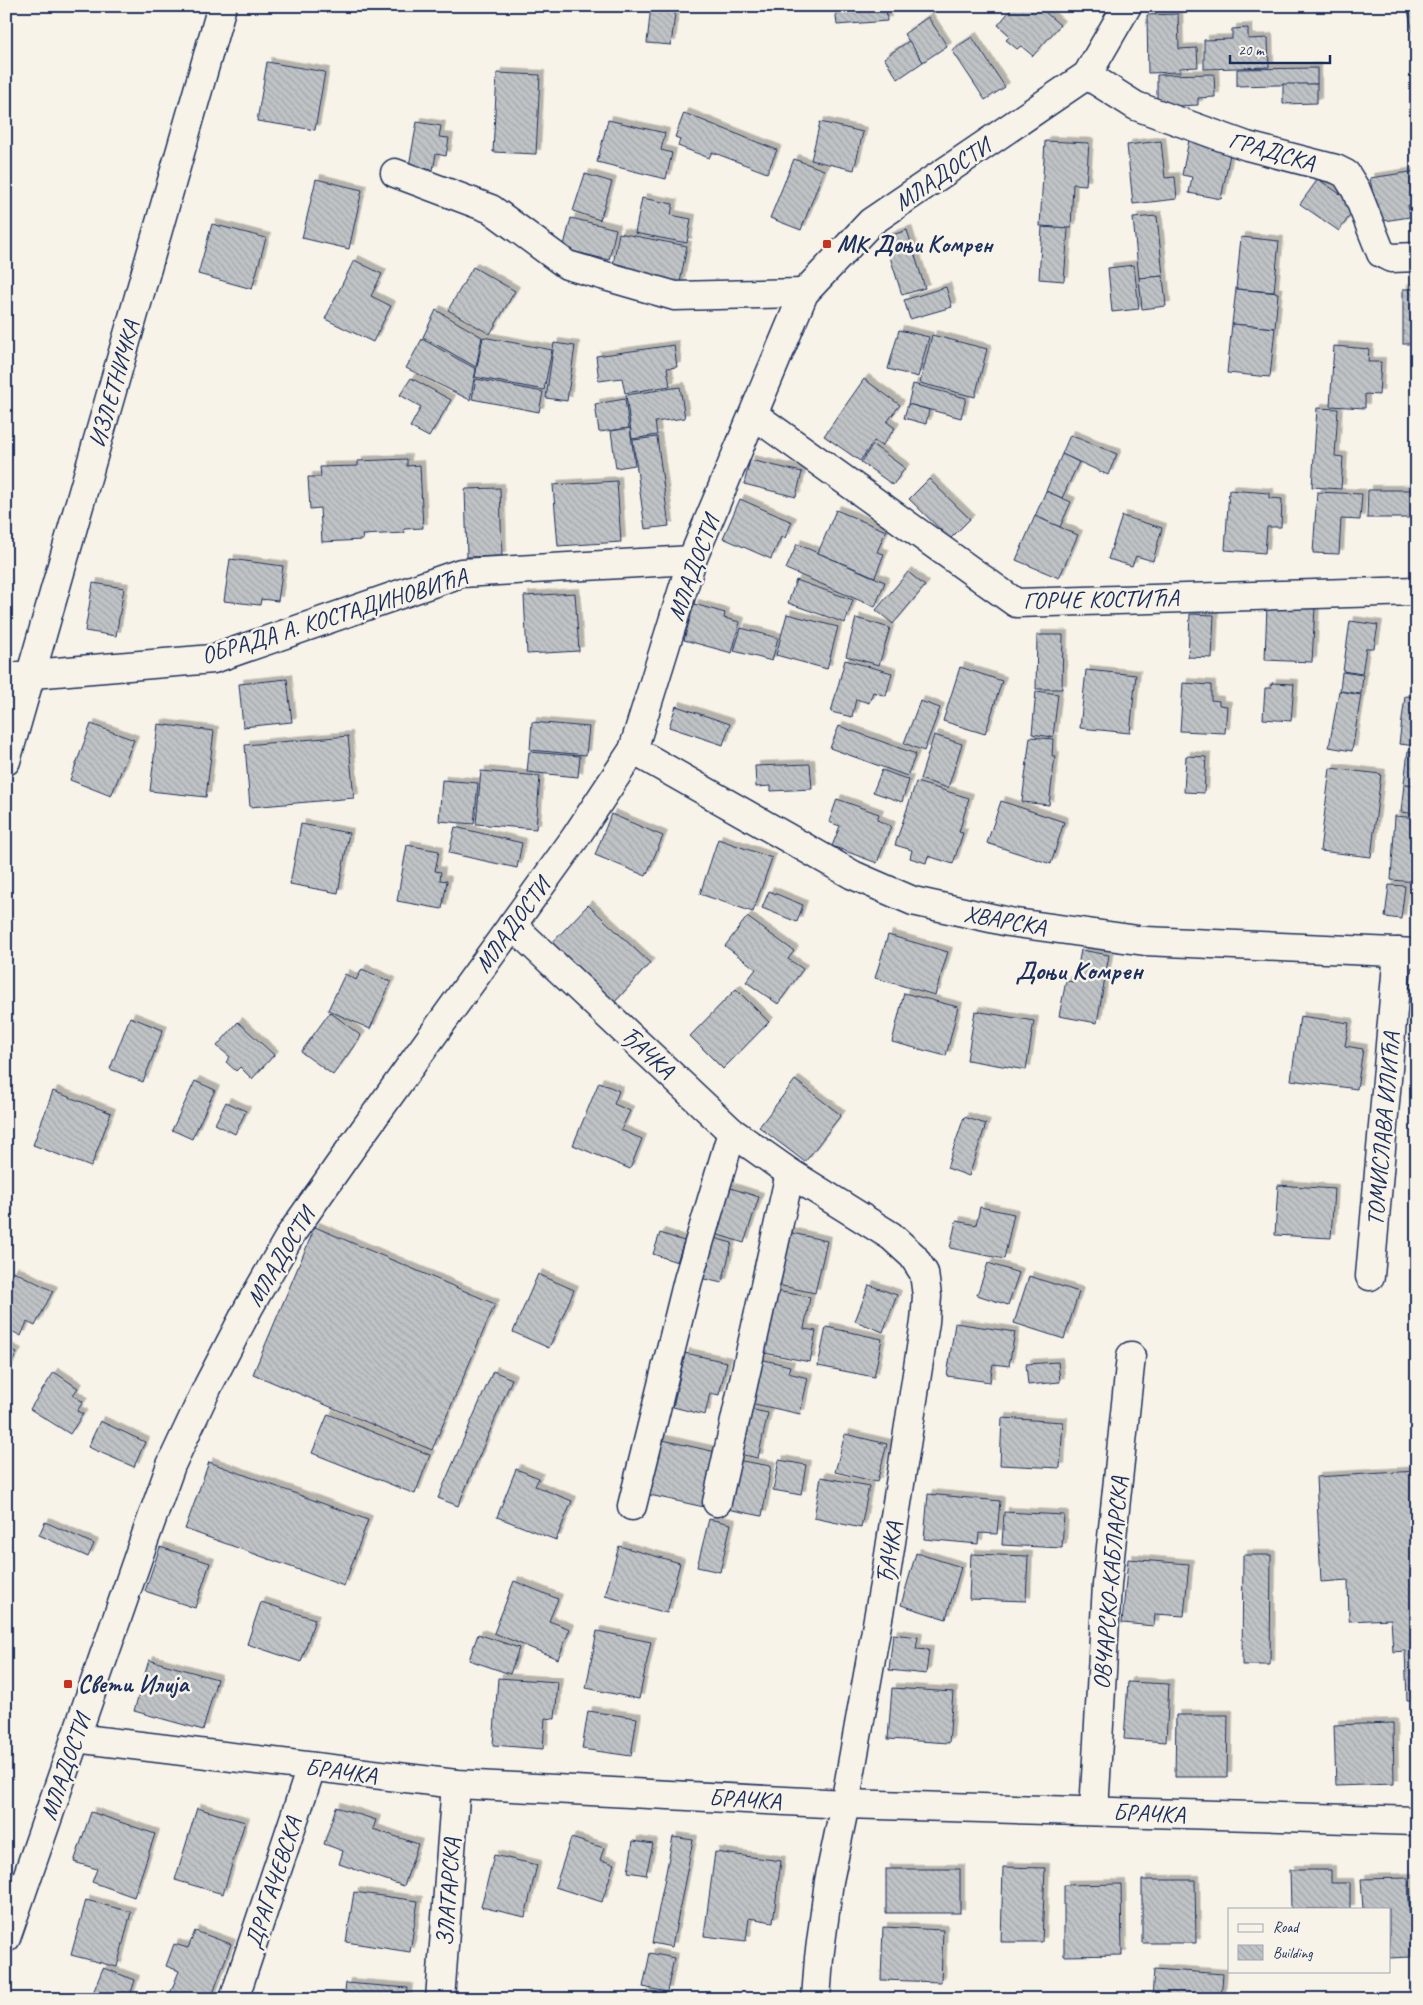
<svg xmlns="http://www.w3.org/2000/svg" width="1423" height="2005" font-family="Caveat,sans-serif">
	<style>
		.building { fill: url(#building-back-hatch); stroke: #1b2f5e; filter: url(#shadow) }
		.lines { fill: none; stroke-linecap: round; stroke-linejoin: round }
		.minor-casing { stroke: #1b2f5e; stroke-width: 31 }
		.minor { stroke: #f7f3e8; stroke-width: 28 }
		.poi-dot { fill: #c8321e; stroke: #f7f3e8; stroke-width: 2 }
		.labels { text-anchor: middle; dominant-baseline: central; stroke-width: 5; stroke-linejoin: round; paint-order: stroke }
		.street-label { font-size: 24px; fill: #1b2f5e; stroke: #f7f3e8 }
		.poi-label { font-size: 24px; font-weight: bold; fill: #1b2f5e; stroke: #f7f3e8; text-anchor: start }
		.quarter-label { font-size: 26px; font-weight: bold; fill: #1b2f5e; stroke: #f7f3e8 }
	</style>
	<defs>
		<pattern id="building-back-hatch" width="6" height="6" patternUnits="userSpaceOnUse" patternTransform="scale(1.25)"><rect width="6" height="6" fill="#c0c3c5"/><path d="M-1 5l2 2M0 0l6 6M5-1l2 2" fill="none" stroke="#a4a8ac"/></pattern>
		<filter id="shadow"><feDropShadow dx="4.5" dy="-4.5" stdDeviation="0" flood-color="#0004"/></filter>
	</defs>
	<rect width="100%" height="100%" fill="#f7f3e8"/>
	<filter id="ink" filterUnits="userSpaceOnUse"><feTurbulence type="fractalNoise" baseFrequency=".02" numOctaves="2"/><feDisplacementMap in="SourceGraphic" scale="10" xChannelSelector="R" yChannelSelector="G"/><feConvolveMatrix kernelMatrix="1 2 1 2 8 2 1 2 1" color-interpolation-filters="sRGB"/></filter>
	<g filter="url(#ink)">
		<g class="building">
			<polygon points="651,6 676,6 671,45 647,43"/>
			<polygon points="769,6 787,6 785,12"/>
			<polygon points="835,6 886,6 887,21 837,25"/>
			<polygon points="1014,6 1038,6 1060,25 1033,56 1021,46 1017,49 1006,40 1010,36 998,25"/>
			<polygon points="1407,6 1417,6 1417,33 1413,33"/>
			<polygon points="1178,14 1179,49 1197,48 1198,67 1180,68 1180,72 1148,73 1147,15"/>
			<polygon points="928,17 947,46 923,62 904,34"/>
			<polygon points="1248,28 1248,39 1268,38 1269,67 1204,69 1204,40 1232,39 1232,29"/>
			<polygon points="972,37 1005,87 985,100 952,50"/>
			<polygon points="909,41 923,62 898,79 884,58"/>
			<polygon points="267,62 325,72 315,130 257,121"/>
			<polygon points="1317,68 1317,84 1237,86 1237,69"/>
			<polygon points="497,73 540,75 536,154 493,152"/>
			<polygon points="1214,74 1215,97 1198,98 1198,105 1157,107 1157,75"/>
			<polygon points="1283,84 1317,84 1317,103 1283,104"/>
			<polygon points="684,113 777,150 767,173 712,152 709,158 678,146 680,139 675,137"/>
			<polygon points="608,120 665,133 661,150 672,153 666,179 597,162"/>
			<polygon points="417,122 441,126 439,137 449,138 446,156 436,154 433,170 409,166"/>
			<polygon points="820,122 863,132 854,170 811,160"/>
			<polygon points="1189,140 1231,149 1221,199 1189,193 1192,177 1182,175"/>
			<polygon points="1045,141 1089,143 1086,185 1073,184 1071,228 1040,226"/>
			<polygon points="1161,141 1165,178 1175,177 1177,199 1133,204 1127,145"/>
			<polygon points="794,159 824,170 801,230 770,218"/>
			<polygon points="1417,171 1417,204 1408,205 1410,217 1377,222 1370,178"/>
			<polygon points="585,174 612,182 600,220 573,211"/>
			<polygon points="316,179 362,190 349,249 302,238"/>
			<polygon points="1318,179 1343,196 1353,211 1339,231 1300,204"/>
			<polygon points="642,198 673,204 671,215 691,219 687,243 635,233"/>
			<polygon points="1157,216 1163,276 1139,278 1133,218"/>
			<polygon points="571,218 616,229 609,260 563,249"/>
			<polygon points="1413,221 1417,221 1417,247 1415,247"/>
			<polygon points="212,224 266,238 252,289 198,274"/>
			<polygon points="1042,227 1068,229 1064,281 1039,279"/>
			<polygon points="907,230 925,288 902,295 884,238"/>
			<polygon points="619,233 687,246 679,288 611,275"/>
			<polygon points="1241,237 1279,241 1274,292 1236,289"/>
			<polygon points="354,260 382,274 371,296 391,306 373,342 325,319"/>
			<polygon points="1134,265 1139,309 1112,312 1108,268"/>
			<polygon points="473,267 515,291 490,334 448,310"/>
			<polygon points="1163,276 1166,306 1142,309 1139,278"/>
			<polygon points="946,287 952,307 910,319 904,300"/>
			<polygon points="1236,289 1278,293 1275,328 1232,324"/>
			<rect x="1403" y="289" width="14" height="55"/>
			<polygon points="436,310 482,337 476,367 423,337"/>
			<polygon points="1232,324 1275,328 1270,377 1227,373"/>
			<polygon points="899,330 929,337 918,377 888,369"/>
			<polygon points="932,335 987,349 975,397 920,383"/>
			<polygon points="483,337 552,350 544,390 475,377"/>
			<polygon points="422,339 476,369 470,400 406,368"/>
			<polygon points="554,343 575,346 567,401 546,398"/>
			<polygon points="674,345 677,367 667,368 670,386 625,393 622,378 599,381 596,356"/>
			<polygon points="1334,346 1369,349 1368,362 1381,362 1379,395 1365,394 1365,408 1330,406"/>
			<polygon points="411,378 451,400 429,437 410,427 421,407 400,395"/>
			<polygon points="476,379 543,392 539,412 472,399"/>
			<polygon points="864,379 900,405 887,422 895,428 882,446 874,441 860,461 824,436"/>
			<polygon points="913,384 966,398 961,418 908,404"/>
			<polygon points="680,387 685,418 655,422 657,435 632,439 626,395"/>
			<polygon points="625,399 629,428 599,432 595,404"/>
			<polygon points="908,404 929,410 926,424 904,418"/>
			<polygon points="1317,408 1338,409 1335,456 1343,457 1341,489 1312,487"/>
			<polygon points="630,428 635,465 616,468 611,431"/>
			<polygon points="1070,435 1117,454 1108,475 1062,454"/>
			<polygon points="657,437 669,526 645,529 633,440"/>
			<polygon points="873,445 905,468 893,485 861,462"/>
			<polygon points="1062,454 1079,462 1062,498 1046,491"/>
			<polygon points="407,459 407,466 420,465 423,528 404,529 405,533 362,535 363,540 322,542 320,508 310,509 308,477 321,477 320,467 358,466 358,461"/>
			<polygon points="750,460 802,472 796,497 744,484"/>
			<polygon points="929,479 970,519 950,539 909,499"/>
			<polygon points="617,481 621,542 558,546 553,485"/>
			<polygon points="500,488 502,556 467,557 465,489"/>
			<polygon points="1229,490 1269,493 1269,498 1282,499 1281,527 1267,527 1265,553 1225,550"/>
			<polygon points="1368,490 1417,490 1417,518 1367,518"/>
			<polygon points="1046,491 1071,502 1060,527 1035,516"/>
			<polygon points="1317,492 1362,494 1360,520 1341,519 1339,554 1313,553"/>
			<polygon points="740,499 792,522 785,538 781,537 771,559 723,538"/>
			<polygon points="836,510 886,531 877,552 884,554 875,577 818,553"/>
			<polygon points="1035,516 1078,535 1059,578 1016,560"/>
			<polygon points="1122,516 1162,528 1153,561 1136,556 1132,566 1108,559"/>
			<polygon points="797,544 885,582 875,607 786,569"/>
			<polygon points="230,559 283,566 278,601 261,599 260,605 224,601"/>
			<polygon points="908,572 925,586 893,624 876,610"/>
			<polygon points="796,580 853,600 845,623 788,603"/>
			<polygon points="93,583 124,588 116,636 85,631"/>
			<polygon points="575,593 579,651 527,654 524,596"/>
			<polygon points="694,604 725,613 724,618 740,622 732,653 684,640"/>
			<polygon points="1267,604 1315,607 1312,662 1265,660"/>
			<polygon points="787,614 838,627 827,669 776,655"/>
			<polygon points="1190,614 1214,615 1212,658 1188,657"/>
			<polygon points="856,618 890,628 879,665 846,656"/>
			<polygon points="1350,621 1378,625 1374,648 1366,648 1362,674 1343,671"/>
			<polygon points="741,628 778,638 772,661 734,651"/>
			<polygon points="1037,635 1063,635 1062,689 1036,689"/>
			<polygon points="845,660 892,673 886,696 873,692 869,703 856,699 852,717 831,712"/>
			<polygon points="960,667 1002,681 985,734 943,721"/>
			<polygon points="1086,670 1136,675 1130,733 1080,728"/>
			<polygon points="1342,672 1363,675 1361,694 1340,691"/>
			<polygon points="287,679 292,722 243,727 239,684"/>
			<polygon points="1183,683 1211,685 1211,700 1219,701 1219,705 1227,706 1225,733 1180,731"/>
			<polygon points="1272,683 1294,684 1291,721 1263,719 1265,688 1271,688"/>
			<polygon points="1036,691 1058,694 1053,737 1032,734"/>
			<polygon points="1339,691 1361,695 1352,751 1329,747"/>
			<polygon points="1405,696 1417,697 1417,746 1399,744"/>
			<polygon points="920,701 940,708 924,751 904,743"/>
			<polygon points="676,706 730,724 723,745 669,727"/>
			<polygon points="532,722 589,727 586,755 530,750"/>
			<polygon points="91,724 134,740 111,796 70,780"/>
			<polygon points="158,724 214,731 206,797 150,791"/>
			<polygon points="839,726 916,754 907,776 830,748"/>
			<polygon points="934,735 962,744 948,788 920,779"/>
			<polygon points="348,736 354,798 250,807 245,745"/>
			<polygon points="1030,737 1053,739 1052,756 1055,756 1049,805 1022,802"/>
			<polygon points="1408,751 1417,752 1417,785 1404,784"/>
			<polygon points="529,752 580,756 578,777 527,772"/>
			<polygon points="1186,756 1206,757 1204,793 1184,792"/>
			<polygon points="810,764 812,789 771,791 771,786 756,787 755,766"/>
			<polygon points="1330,768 1381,774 1371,857 1320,851"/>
			<polygon points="882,770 909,780 902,802 873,792"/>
			<polygon points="481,771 540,776 536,829 476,824"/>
			<polygon points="442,780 478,783 474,824 439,821"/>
			<polygon points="916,782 969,798 959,832 963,833 953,864 928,856 926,863 910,858 912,850 895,845"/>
			<polygon points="1404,784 1417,785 1417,814 1401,812"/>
			<polygon points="837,799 879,814 877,820 891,826 877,863 832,846 840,826 829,822"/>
			<polygon points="1001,801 1064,822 1051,864 987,843"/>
			<polygon points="611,814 663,836 646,876 595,855"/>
			<polygon points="1395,816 1417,818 1417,882 1391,880"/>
			<polygon points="301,824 349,833 338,893 290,884"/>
			<polygon points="455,827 522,843 517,868 449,853"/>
			<polygon points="718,839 772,858 753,912 700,894"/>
			<polygon points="407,845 439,851 435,871 441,872 440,880 447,881 442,909 397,901"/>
			<polygon points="1389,885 1405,886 1401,919 1385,917"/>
			<polygon points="769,891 803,905 797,922 762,908"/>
			<polygon points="588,905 650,963 614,1003 551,944"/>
			<polygon points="747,917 794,951 788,959 803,969 778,1004 746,982 756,969 725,946"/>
			<polygon points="888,935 948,952 935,995 875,978"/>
			<polygon points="1081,950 1109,955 1097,1023 1059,1016 1066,981 1075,982"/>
			<polygon points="362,969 391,982 370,1029 328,1010 345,974 356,980"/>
			<polygon points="736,989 769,1022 723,1069 690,1036"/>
			<polygon points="904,993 958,1007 946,1056 892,1042"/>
			<polygon points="975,1011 1034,1021 1026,1070 967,1060"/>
			<polygon points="330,1012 361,1036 333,1075 301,1052"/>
			<polygon points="1300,1016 1349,1023 1345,1046 1363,1049 1357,1089 1291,1080"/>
			<polygon points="130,1017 163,1030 143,1082 110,1069"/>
			<polygon points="238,1022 274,1055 252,1079 240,1067 236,1071 226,1062 230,1057 217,1046"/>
			<polygon points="795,1080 841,1115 805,1162 759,1127"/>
			<polygon points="195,1081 215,1090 192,1139 172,1130"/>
			<polygon points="599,1082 619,1091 614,1104 630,1111 621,1130 642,1139 630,1169 573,1145"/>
			<polygon points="53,1091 111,1113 91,1167 33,1145"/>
			<polygon points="226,1102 246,1111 235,1134 215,1124"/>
			<polygon points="964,1117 986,1124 969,1176 947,1168"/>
			<polygon points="721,1185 759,1197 744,1243 706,1231"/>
			<polygon points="1278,1185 1334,1189 1331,1238 1275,1235"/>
			<polygon points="980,1207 1014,1214 1004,1259 950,1248 956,1221 976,1225"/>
			<polygon points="315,1227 495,1304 432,1450 253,1374"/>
			<polygon points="788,1232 827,1241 815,1293 777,1285"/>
			<polygon points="660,1233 684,1241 677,1262 653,1254"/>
			<polygon points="710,1237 732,1243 722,1283 700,1278"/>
			<polygon points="988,1263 1019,1273 1008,1305 977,1295"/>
			<polygon points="13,1271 53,1291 35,1326 27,1322 21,1336 6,1328 6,1285"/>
			<polygon points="538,1274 574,1290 549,1348 513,1332"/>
			<polygon points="1029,1276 1079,1292 1064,1339 1014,1323"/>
			<polygon points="869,1285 897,1295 883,1332 855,1321"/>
			<polygon points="776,1291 810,1297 804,1329 816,1331 810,1362 764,1353"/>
			<polygon points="955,1323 1015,1332 1009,1366 993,1364 990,1382 947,1376"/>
			<polygon points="826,1327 882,1339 874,1377 818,1366"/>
			<polygon points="6,1347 17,1353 7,1371 6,1370"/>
			<polygon points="685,1353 727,1362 719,1395 710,1393 705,1415 673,1407"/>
			<polygon points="760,1359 790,1366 788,1373 808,1378 800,1414 750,1403"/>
			<polygon points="1058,1362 1060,1382 1028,1385 1026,1364"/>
			<polygon points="493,1371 512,1379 458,1506 438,1498"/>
			<polygon points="54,1372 78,1388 73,1395 83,1402 77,1411 83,1414 70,1434 30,1409"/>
			<polygon points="749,1409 768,1413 758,1458 739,1454"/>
			<polygon points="328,1414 430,1455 415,1494 312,1453"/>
			<polygon points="1002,1418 1063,1422 1060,1468 1000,1465"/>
			<polygon points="100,1421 145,1442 134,1467 88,1447"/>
			<polygon points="845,1434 887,1444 877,1482 835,1472"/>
			<polygon points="658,1439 716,1452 704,1507 645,1494"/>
			<polygon points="736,1460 771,1466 762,1516 727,1509"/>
			<polygon points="779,1460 806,1465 801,1495 773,1490"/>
			<polygon points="209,1462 368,1520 344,1586 185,1529"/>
			<polygon points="516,1469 539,1478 535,1486 572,1501 556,1540 497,1517"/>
			<polygon points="1417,1471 1417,1700 1407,1700 1405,1651 1393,1652 1391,1619 1349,1621 1348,1580 1321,1582 1316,1477"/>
			<polygon points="821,1477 869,1486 861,1528 814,1518"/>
			<polygon points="928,1494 1000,1501 997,1534 979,1533 978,1544 924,1539"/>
			<polygon points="1004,1512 1064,1515 1062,1548 1002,1545"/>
			<polygon points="709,1519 731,1524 720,1572 697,1567"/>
			<polygon points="45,1522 94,1544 88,1557 39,1535"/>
			<polygon points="619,1546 680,1563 667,1613 605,1596"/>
			<polygon points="160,1547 210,1563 195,1608 145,1591"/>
			<polygon points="916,1553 961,1567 946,1619 901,1605"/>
			<polygon points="971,1554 1028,1556 1026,1601 969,1599"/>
			<polygon points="1243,1555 1271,1555 1270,1665 1242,1665"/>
			<polygon points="1128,1559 1189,1564 1184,1616 1155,1614 1154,1626 1122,1623"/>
			<polygon points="514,1581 558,1599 549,1621 570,1629 558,1659 494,1633"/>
			<polygon points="261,1602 315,1619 301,1662 247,1644"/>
			<polygon points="597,1631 651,1642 639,1699 586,1688"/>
			<polygon points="478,1634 519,1648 510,1674 469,1660"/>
			<polygon points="893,1634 918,1637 916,1649 929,1650 926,1674 889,1670"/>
			<polygon points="149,1660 217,1679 203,1730 134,1711"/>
			<polygon points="498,1678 558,1682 555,1719 545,1718 543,1749 493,1745"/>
			<polygon points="1128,1682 1169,1684 1166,1742 1124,1739"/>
			<polygon points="892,1688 953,1692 949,1743 888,1739"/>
			<polygon points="588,1711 637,1718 631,1756 582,1749"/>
			<polygon points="1176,1715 1228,1715 1227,1777 1175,1777"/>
			<polygon points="1393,1723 1394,1784 1336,1786 1334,1725"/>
			<polygon points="336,1807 376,1820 373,1829 418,1844 404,1886 339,1864 343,1851 324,1844"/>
			<polygon points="197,1808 245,1822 223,1894 175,1880"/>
			<polygon points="91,1812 155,1834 134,1897 92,1882 97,1869 74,1862"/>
			<polygon points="673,1837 693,1840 672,1947 652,1943"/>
			<polygon points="571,1838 604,1848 600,1860 614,1864 602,1902 555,1887"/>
			<polygon points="633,1841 653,1844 646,1875 628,1872"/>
			<polygon points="715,1852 781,1861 773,1922 749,1918 746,1941 704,1936"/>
			<polygon points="494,1855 537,1865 525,1917 481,1907"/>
			<polygon points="1003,1867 1045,1868 1042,1942 1001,1942"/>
			<rect x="886" y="1869" width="74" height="44"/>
			<polygon points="1290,1870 1331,1870 1331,1883 1350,1883 1350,1909 1291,1909"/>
			<polygon points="1408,1878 1411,1957 1389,1958 1389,1909 1363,1909 1361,1879"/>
			<polygon points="1142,1880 1195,1880 1196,1943 1142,1943"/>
			<polygon points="1121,1884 1122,1955 1064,1956 1064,1885"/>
			<polygon points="354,1892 418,1901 410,1952 346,1942"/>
			<polygon points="86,1900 131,1912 117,1967 71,1955"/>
			<polygon points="883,1927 943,1930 941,1982 881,1980"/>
			<polygon points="195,1931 231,1944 211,1999 168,1999 179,1971 166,1966 174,1944 188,1948"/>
			<polygon points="650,1953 674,1958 667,1992 643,1987"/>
			<polygon points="103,1968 135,1980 129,1999 91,1998"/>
			<polygon points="1154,1969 1223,1974 1221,1999 1152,1999"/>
			<polygon points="346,1983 408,1988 407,1999 344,1999"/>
			<polygon points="645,1994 664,1998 664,1999 644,1999"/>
		</g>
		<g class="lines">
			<g class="minor-casing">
				<g id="minor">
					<polyline points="1087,75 1136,106 1247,146 1336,169 1346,174 1356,190 1381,253 1391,258 1417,257"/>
					<polyline points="395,173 491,209 567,265 675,296 804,293"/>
					<polyline points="754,415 1016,603 1417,591"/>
					<polyline points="6,678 32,674 213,659 461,573 692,560"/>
					<polyline points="633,750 853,875 913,901 1009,922 1145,941 1417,953"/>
					<polyline points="6,761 222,6"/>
					<polyline points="512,925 732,1132 790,1173 891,1236 913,1256 924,1273 927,1296 925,1322 887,1568 845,1804 829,1881 819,1958 816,1999"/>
					<polyline points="1370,1276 1398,952"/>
					<polyline points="717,1502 790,1173"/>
					<polyline points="632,1506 688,1280 732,1132"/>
					<polyline points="75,1738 456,1784 845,1804 1417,1821"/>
					<polyline points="1094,1811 1107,1585 1131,1356"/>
					<polyline points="6,1938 141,1549 171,1465 208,1386 249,1307 291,1234 352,1147 575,838 633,750 692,560 804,293 871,222 1087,75 1127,6"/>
					<polyline points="234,1999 311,1768"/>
					<polyline points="440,1999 456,1784"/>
				</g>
			</g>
			<use href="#minor" class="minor"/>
		</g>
	</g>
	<g class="poi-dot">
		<rect x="822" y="239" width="10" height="10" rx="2.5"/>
		<rect x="63" y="1679" width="10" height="10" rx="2.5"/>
	</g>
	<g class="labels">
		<g class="street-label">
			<text transform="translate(1272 151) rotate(16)">ГРАДСКА</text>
			<text transform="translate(942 174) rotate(-34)">МЛАДОСТИ</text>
			<text transform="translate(114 384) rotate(-74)">ИЗЛЕТНИЧКА</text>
			<text transform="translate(693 568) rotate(-70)">МЛАДОСТИ</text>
			<text transform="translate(1101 599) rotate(-1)">ГОРЧЕ КОСТИЋА</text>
			<text transform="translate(334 616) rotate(-17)">ОБРАДА А. КОСТАДИНОВИЋА</text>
			<text transform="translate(1005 920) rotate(10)">ХВАРСКА</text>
			<text transform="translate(512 925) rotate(-54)">МЛАДОСТИ</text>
			<text transform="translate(648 1052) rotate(43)">ЂАЧКА</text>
			<text transform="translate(1383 1129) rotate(-85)">ТОМИСЛАВА ИЛИЋА</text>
			<text transform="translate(280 1257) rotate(-59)">МЛАДОСТИ</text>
			<text transform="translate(889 1553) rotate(-81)">ЂАЧКА</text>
			<text transform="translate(1110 1583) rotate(-85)">ОВЧАРСКО-КАБЛАРСКА</text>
			<text transform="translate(65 1767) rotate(-71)">МЛАДОСТИ</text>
			<text transform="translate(341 1771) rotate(7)">БРАЧКА</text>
			<text transform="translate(745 1799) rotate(3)">БРАЧКА</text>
			<text transform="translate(1149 1813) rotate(2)">БРАЧКА</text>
			<text transform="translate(273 1883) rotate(-72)">ДРАГАЧЕВСКА</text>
			<text transform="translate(448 1892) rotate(-86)">ЗЛАТАРСКА</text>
		</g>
		<g class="poi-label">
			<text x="837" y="244">МК Доњи Комрен</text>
			<text x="78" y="1684">Свети Илија</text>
		</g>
		<g class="quarter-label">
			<text x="1079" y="970">Доњи Комрен</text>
		</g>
	</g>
	<rect width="1423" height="2005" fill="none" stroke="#f7f3e8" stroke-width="25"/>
	<rect x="12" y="12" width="1398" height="1980" fill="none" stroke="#1b2f5e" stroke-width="2" filter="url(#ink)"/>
	<rect x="1228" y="1908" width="162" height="65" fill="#f7f3e8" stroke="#9fa5b1"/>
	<rect x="1238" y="1924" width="25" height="8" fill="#f7f3e8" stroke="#9fa5b1"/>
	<text x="1273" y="1932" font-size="15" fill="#1b2f5e">Road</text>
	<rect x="1238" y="1945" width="25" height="15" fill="url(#building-back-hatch)" stroke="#9fa5b1"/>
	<text x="1273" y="1958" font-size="15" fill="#1b2f5e">Building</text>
	<path d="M1230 55v8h100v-8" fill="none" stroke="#1b2f5e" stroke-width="2.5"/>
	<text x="1238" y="55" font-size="15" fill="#1b2f5e" stroke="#f7f3e8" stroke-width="4" paint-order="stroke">20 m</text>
</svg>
